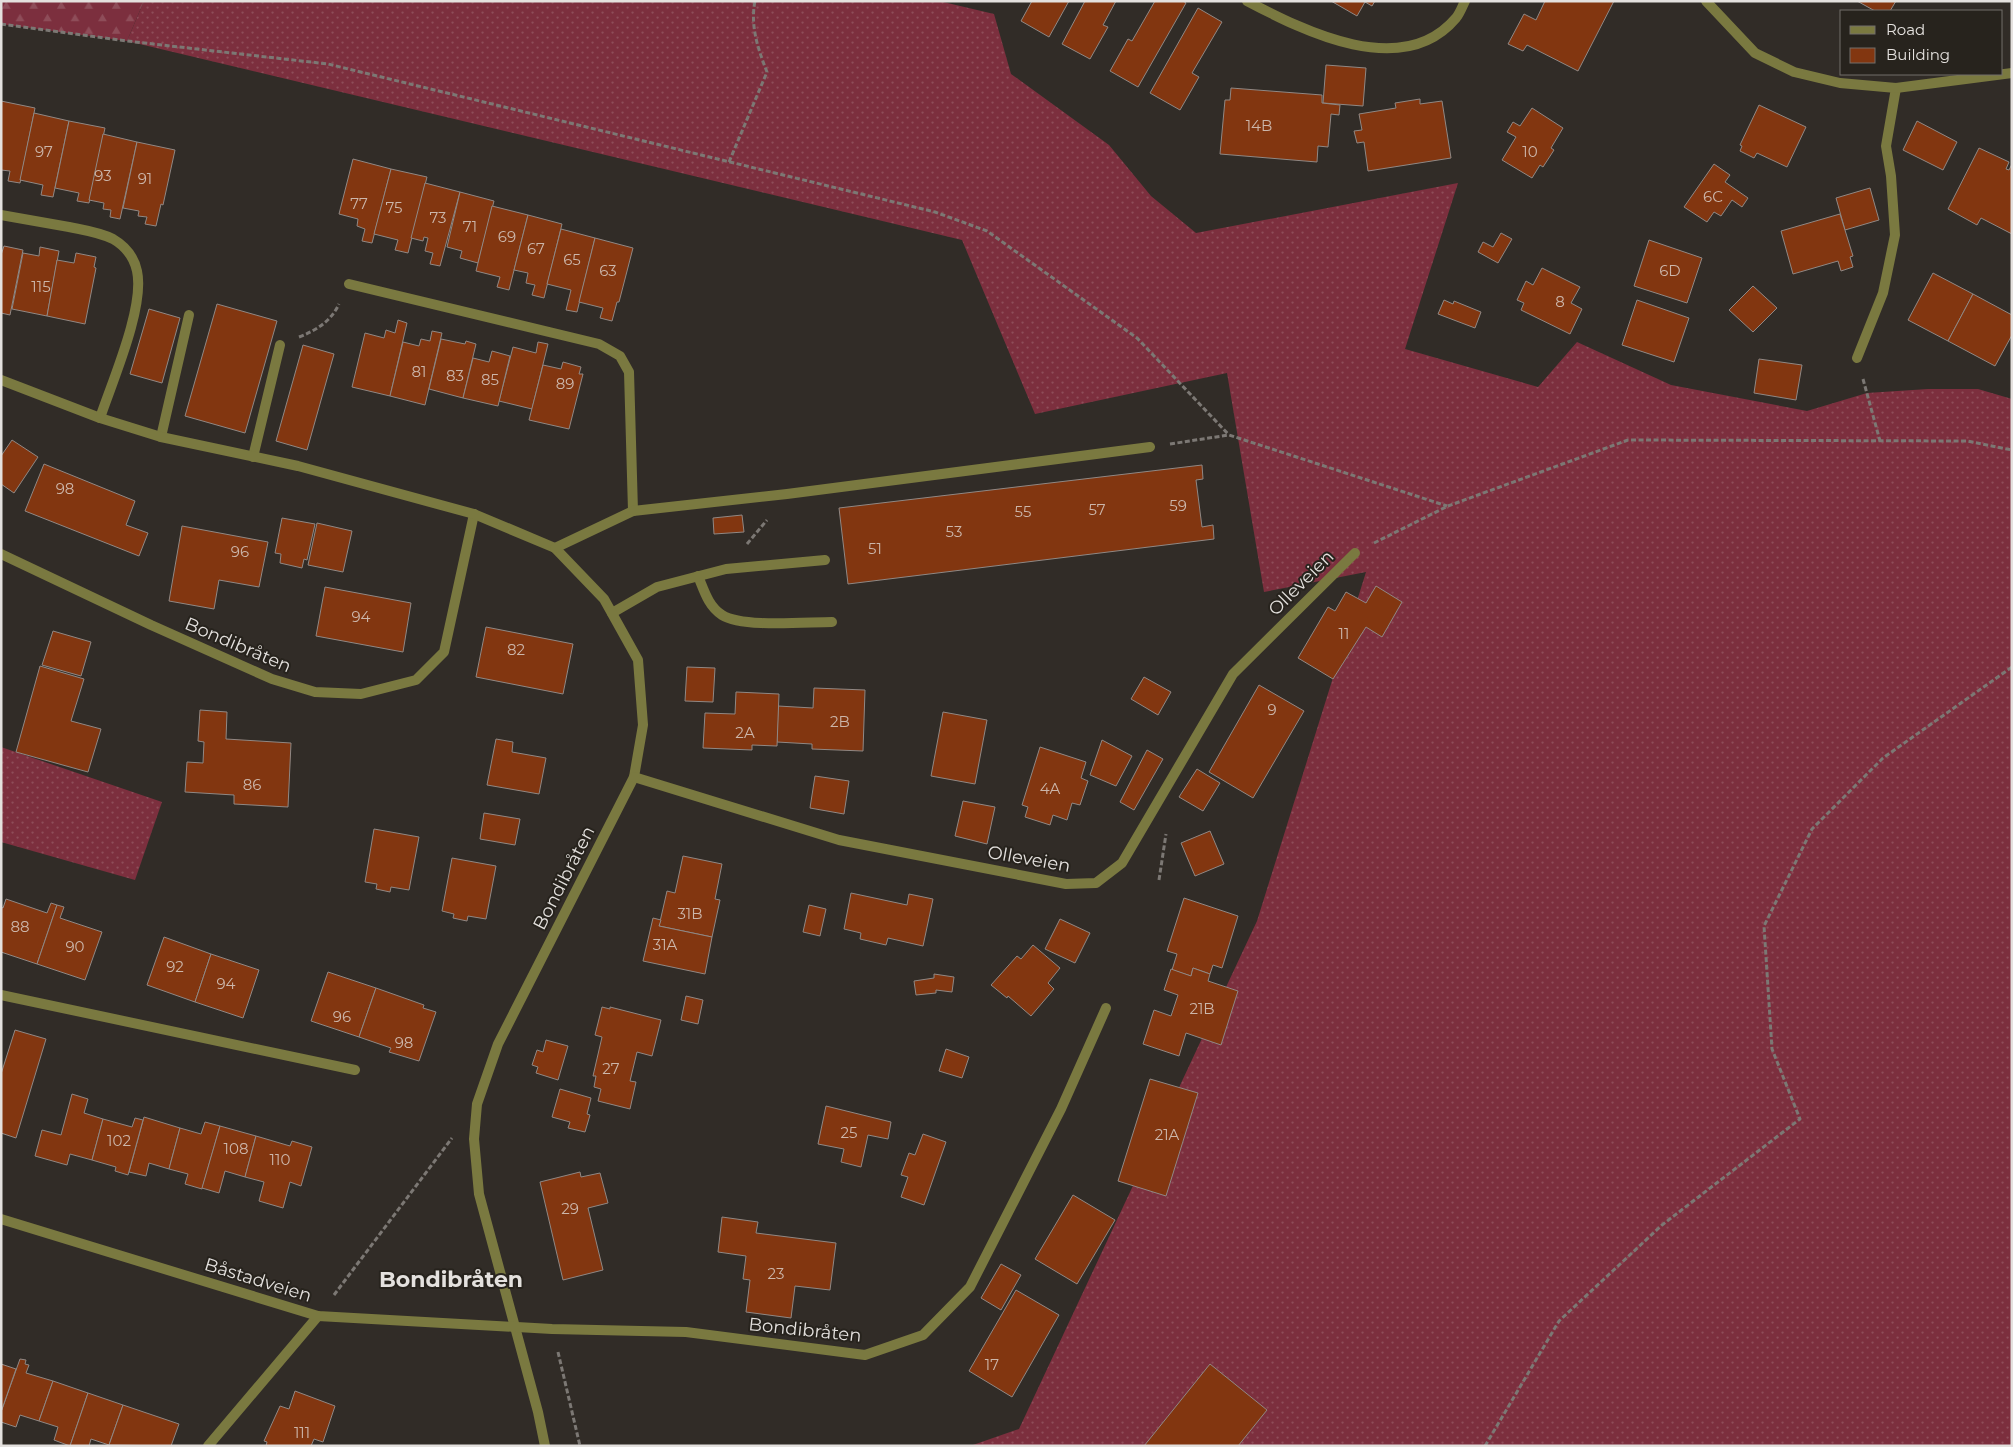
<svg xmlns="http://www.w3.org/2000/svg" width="2013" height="1447" font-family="Montserrat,sans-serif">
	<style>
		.grass { fill: url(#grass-dots) }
		.forest { fill: url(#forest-firs) }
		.building { fill: #823610; stroke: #908884 }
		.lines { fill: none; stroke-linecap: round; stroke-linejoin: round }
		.path { stroke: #7c7874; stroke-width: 3; stroke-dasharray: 5 2.5; stroke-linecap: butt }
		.lane { stroke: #7a7940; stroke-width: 10 }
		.street { stroke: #7a7940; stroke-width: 10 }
		.labels { text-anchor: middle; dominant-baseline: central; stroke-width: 4; stroke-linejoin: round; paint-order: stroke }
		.number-label { font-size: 15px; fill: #ccb6aa }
		.street-label { font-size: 18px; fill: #e4e1de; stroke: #27231d }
		.district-label { font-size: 22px; font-weight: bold; fill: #e4e1de; stroke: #27231d }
	</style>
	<defs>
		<pattern id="grass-dots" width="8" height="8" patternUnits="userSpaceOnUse" patternTransform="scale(1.25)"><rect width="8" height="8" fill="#7c2f3e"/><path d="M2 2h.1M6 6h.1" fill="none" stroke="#8e4d59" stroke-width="1.8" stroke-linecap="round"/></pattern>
		<pattern id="forest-firs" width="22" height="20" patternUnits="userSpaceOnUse" patternTransform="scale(1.25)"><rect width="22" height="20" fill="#7c2f3e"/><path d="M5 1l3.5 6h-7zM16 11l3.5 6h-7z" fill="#8e4d59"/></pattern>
	</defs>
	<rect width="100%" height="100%" fill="#312c27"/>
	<g class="grass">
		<polygon points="144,1 939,1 994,14 1011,74 1109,145 1151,196 1196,233 1458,183 1405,349 1538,387 1577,342 1671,385 1807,411 1867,393 1928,389 1978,389 2012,399 2012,1446 970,1446 1019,1429 1257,921 1366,572 1264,592 1227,373 1035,414 962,240 127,41"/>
		<polygon points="1,747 162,802 135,880 1,842"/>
	</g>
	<polygon class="forest" points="1,1 144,1 127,41 1,24"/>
	<g class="building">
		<polygon points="1032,1 1069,1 1049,37 1021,21"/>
		<polygon points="1085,1 1116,1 1103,25 1108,27 1090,59 1062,44"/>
		<polygon points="1155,1 1183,1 1186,3 1138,87 1110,71 1128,39 1132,41"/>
		<polygon points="1331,1 1375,1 1372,6 1365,2 1357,16"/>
		<polygon points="1545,1 1614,1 1578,71 1527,45 1523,51 1508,44 1524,14 1536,20"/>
		<polygon points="1857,1 1896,1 1890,11 1875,11"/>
		<polygon points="1198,8 1222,22 1192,73 1199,77 1180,110 1150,93"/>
		<polygon points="1326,65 1366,68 1363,106 1323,103"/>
		<polygon points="1231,88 1322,95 1322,103 1340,105 1339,115 1331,114 1328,147 1318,146 1317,162 1220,154 1225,100 1230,100"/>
		<polygon points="1420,99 1420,104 1442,101 1451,158 1368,171 1364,142 1357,143 1354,131 1362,130 1359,114 1396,108 1395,103"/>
		<polygon points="1,101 35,108 20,183 8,181 10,171 1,170"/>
		<polygon points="1759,105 1806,127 1787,167 1757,153 1754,158 1740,151 1742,146 1740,145"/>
		<polygon points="1532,108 1563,128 1551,148 1554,150 1543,167 1540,165 1532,178 1502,160 1516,137 1507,132 1513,122 1520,126"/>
		<polygon points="34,113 69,121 53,197 41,195 43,185 20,180"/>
		<polygon points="69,121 105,128 89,203 77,201 79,193 55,188"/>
		<polygon points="1917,121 1957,142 1943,170 1903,150"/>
		<polygon points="103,134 137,142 120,219 110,217 111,210 103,209 104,203 89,200"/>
		<polygon points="137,142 175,150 163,205 161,204 156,226 145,224 147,217 138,216 139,211 123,208"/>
		<polygon points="1979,148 2009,162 2006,169 2009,170 2012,164 2012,234 1981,218 1977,225 1948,209"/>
		<polygon points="353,159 391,169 372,243 362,241 365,229 357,226 358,219 339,214"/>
		<polygon points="1714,164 1730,175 1725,182 1748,198 1742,207 1732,200 1721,216 1714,212 1707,222 1684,207"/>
		<polygon points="391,169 427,177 408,253 395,250 398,240 374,234"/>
		<polygon points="425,183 460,192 440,266 430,264 433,253 425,251 428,238 424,237 423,241 411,238"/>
		<polygon points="1870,188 1879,220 1845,230 1836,198"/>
		<polygon points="460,192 494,201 478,263 460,258 462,251 447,247"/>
		<polygon points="492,206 528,215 509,290 497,287 500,277 476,271"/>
		<polygon points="1840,214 1853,256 1850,257 1853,267 1841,271 1838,261 1793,274 1781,231"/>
		<polygon points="528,215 562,224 544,298 532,295 535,285 526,283 528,273 514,270"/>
		<polygon points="561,229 595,238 577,312 566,310 571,290 547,284"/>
		<polygon points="1501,233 1512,239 1498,263 1478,252 1483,242 1493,247"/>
		<polygon points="595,238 633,248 619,302 617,302 612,321 600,318 603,308 579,302"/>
		<polygon points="1649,240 1702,258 1687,303 1634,286"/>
		<polygon points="4,246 23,250 10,315 1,313 1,255"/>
		<polygon points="40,247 59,251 47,316 12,309 23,253 39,256"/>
		<polygon points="76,253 96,257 94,267 96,268 85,324 47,316 57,260 74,263"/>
		<polygon points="1542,268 1580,287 1571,303 1582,309 1570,334 1521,310 1524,303 1517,300 1526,281 1533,285"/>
		<polygon points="1933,273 1973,294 1948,341 1908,320"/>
		<polygon points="1753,286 1777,308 1753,332 1729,310"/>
		<polygon points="1973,294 2012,315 2012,335 1995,366 1948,341"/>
		<polygon points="1444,300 1453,304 1454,301 1481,312 1475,328 1438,314"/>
		<polygon points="1637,300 1689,318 1674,362 1622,345"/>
		<polygon points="217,304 277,321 245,433 185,416"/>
		<polygon points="149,309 180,318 162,383 130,374"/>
		<polygon points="398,320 407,323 390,396 352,387 365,333 384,338 386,330 395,333"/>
		<polygon points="432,331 442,333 425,405 390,396 403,342 419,346 421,339 430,341"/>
		<polygon points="441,339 465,344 466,341 476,344 463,398 429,389"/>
		<polygon points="538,342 548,344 532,409 499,401 513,347 536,353"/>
		<polygon points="303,345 334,354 307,450 276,441"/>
		<polygon points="492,351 510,356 498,406 463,398 473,358 489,362"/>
		<polygon points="1759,359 1802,365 1796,400 1754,393"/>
		<polygon points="563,362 581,367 579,374 583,374 569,429 529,420 543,365 561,369"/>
		<polygon points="12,440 38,457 14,493 1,484 1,456"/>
		<polygon points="44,464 135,501 126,525 148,533 139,556 25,511"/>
		<polygon points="1202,465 1203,479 1196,480 1202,527 1213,525 1214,539 848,584 839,508"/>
		<polygon points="742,515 744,532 714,534 713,518"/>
		<polygon points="282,518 315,524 307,560 304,559 302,568 280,563 281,554 275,553"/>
		<polygon points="317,523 352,531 343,572 308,565"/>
		<polygon points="182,526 268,542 259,587 219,580 214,609 169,601"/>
		<polygon points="1376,586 1402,602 1382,637 1366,627 1333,679 1298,658 1328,607 1335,611 1346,592 1366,603"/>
		<polygon points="325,587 411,603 403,652 316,636"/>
		<polygon points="486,627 573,644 563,694 476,677"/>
		<polygon points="53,631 91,642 81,676 42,665"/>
		<polygon points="40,666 84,679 71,721 101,729 88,772 16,752"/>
		<polygon points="687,667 715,668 713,702 685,701"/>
		<polygon points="1144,677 1171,692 1158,715 1131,699"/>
		<polygon points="1259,685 1304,711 1253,798 1209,772"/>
		<polygon points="814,688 865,690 863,751 812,749 812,744 777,742 778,706 813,708"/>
		<polygon points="736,692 779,694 777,746 752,745 752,750 703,748 705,713 735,714"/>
		<polygon points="200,710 227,712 226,739 291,743 288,807 234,804 234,795 185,792 187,762 203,763 204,742 198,741"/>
		<polygon points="943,712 987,720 975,784 931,776"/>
		<polygon points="496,739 513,742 512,752 546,758 539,794 487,785"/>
		<polygon points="1102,740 1132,756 1116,786 1090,775"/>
		<polygon points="1040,747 1086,762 1081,778 1088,781 1080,805 1072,803 1067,820 1053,815 1050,825 1025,817 1028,807 1022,805"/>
		<polygon points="1147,750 1163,759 1134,810 1120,802"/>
		<polygon points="1197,769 1220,783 1203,811 1179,797"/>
		<polygon points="815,776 849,781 844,814 810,808"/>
		<polygon points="963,801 995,807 987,844 955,836"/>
		<polygon points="484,813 520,819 515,845 480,839"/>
		<polygon points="374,829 419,837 409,890 391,887 390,892 376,889 377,884 365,882"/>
		<polygon points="1210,831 1224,864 1195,876 1181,843"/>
		<polygon points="683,856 722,864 715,899 720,900 712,937 659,926 667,891 675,893"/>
		<polygon points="452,858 496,866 486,919 468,916 467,921 453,918 454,914 442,911"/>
		<polygon points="851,893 907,905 909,894 933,899 923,946 888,938 886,945 860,939 861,933 844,929"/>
		<polygon points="1184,898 1238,916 1222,968 1213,965 1210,974 1193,968 1191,976 1172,970 1177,954 1167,951"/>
		<polygon points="6,899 47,913 51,903 57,905 37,964 1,952 1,907 3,908"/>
		<polygon points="57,905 64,907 60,918 102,932 85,980 37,964"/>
		<polygon points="809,905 826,909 820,936 803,932"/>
		<polygon points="653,918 661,920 659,926 712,937 705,974 643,961"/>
		<polygon points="1060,919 1090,933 1075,963 1045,949"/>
		<polygon points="164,937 211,954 195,1002 147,985"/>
		<polygon points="1033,945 1060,968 1048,983 1054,989 1031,1016 1008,996 1007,998 991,985 1017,956 1021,959"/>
		<polygon points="211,954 259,970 243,1018 195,1002"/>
		<polygon points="1193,968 1210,974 1208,981 1238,991 1221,1045 1186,1033 1179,1056 1143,1044 1154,1010 1171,1016 1178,995 1164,990 1171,969 1191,976"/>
		<polygon points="328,972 376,988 359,1037 311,1021"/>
		<polygon points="934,974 954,977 952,992 936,990 936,993 916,995 914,981 934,978"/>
		<polygon points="376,988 424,1005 423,1008 436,1012 419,1061 389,1052 391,1048 359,1037"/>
		<polygon points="686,996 703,1000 698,1024 681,1020"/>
		<polygon points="602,1007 610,1009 610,1007 661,1020 652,1056 637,1052 630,1081 636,1082 630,1109 598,1101 601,1089 594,1087 596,1076 593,1076 602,1037 595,1035"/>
		<polygon points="15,1030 46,1039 16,1138 1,1133 1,1074"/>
		<polygon points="546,1040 568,1046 558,1080 536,1073 538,1067 532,1065 537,1050 543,1052"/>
		<polygon points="946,1049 969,1057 962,1078 939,1071"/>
		<polygon points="1150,1079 1198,1093 1166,1196 1118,1181"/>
		<polygon points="560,1089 591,1098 587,1114 590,1115 585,1132 568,1128 570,1122 552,1117"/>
		<polygon points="72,1094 88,1099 84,1113 103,1119 92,1160 70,1154 67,1165 35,1156 42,1130 61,1135"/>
		<polygon points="826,1106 891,1122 888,1139 868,1135 861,1167 841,1162 844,1149 818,1144"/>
		<polygon points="144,1117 180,1128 169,1169 149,1163 146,1176 129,1172"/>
		<polygon points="135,1118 143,1120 128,1175 115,1171 116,1167 92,1160 103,1119 132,1127"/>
		<polygon points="205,1122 220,1126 202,1189 185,1184 188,1174 169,1169 180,1128 201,1134"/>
		<polygon points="220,1126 256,1136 245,1177 225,1171 219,1193 202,1188"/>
		<polygon points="923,1134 946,1142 924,1205 901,1197 908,1177 901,1175 909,1153 915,1155"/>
		<polygon points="256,1136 290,1146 292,1141 312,1147 301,1186 290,1182 283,1208 259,1201 264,1182 245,1177"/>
		<polygon points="580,1172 581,1177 600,1173 608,1203 588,1208 603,1270 563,1280 540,1182"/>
		<polygon points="1073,1195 1115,1220 1077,1284 1035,1259"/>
		<polygon points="722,1217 758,1222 756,1233 836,1243 830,1290 795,1286 791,1318 746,1312 750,1280 743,1279 746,1256 718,1252"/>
		<polygon points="1001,1264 1021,1275 1001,1310 981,1298"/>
		<polygon points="1016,1290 1059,1315 1012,1397 969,1371"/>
		<polygon points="20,1359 26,1360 25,1364 29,1365 26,1373 53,1381 39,1421 20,1415 16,1427 1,1422 1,1412"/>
		<polygon points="1,1364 16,1369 1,1412"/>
		<polygon points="1210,1364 1267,1410 1238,1446 1144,1446"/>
		<polygon points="53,1381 88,1393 70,1446 54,1440 58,1427 39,1421"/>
		<polygon points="295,1391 335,1406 323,1442 314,1439 311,1446 266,1446 267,1442 264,1441 280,1406 289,1409"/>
		<polygon points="88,1393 123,1405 109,1445 91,1439 89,1446 70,1446"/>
		<polygon points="123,1405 179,1424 171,1446 109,1445"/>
	</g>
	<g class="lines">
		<g class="path">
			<polyline points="1,24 127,41 328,64 935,212 987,231 1137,338 1229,435"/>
			<path d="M729 162 767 72C758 49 750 26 755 1"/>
			<path d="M299 337C317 330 331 321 339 304"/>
			<polyline points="1863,379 1880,441"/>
			<polyline points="1170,444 1229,435 1447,506"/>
			<polyline points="1374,543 1448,506 1628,440 1967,441 2012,450"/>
			<polyline points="747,544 767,520"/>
			<polyline points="1159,880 1166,834"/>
			<polyline points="334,1295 452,1138"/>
			<polyline points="558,1352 580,1446"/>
			<polyline points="1485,1446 1559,1321 1662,1225 1800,1119 1772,1049 1764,926 1812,829 1883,758 2012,667"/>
		</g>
		<g class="lane">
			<polyline points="1857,358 1883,293 1895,235 1891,176 1886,146 1896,88"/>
			<polyline points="161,437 189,315"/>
			<polyline points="253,457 280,345"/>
			<polyline points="1,554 151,625 272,679 315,692 361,694 416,680 444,652 474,514"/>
			<path d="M698 576C704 590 708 606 722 615 742 628 806 622 832 622"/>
			<polyline points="612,613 657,587 726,569 825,560"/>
			<polyline points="208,1446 318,1316"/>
		</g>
		<g class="street">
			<path d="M1247 1C1304 31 1403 81 1456 18 1460 13 1462 7 1465 1"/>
			<polyline points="1706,1 1755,53 1794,72 1840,83 1896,88 2012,73"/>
			<path d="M1 215C24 219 46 223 69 227 83 230 99 232 113 239 125 246 134 257 137 271 145 307 112 382 100 418"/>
			<polyline points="349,284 599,344 620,356 629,372 633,511"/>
			<polyline points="1,380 100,418 161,437 298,466 474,514 555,548 604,599 638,660 643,725 634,777 498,1044 477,1104 474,1139 479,1194 538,1412 545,1446"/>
			<polyline points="555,548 633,511 787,494 1150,447"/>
			<polyline points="634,777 839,840 1066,884 1096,883 1122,863 1233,674 1355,553"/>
			<polyline points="1,995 355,1070"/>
			<polyline points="1,1219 318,1316 552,1329 686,1332 865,1355 923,1335 970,1287 1061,1109 1106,1008"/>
		</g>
	</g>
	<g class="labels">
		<g class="number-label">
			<text x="1259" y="125">14B</text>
			<text x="44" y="151">97</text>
			<text x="1530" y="151">10</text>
			<text x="103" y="175">93</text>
			<text x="145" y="178">91</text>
			<text x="1713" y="196">6C</text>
			<text x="359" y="203">77</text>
			<text x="394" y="207">75</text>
			<text x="438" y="217">73</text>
			<text x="470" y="226">71</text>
			<text x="507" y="236">69</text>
			<text x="536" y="248">67</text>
			<text x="572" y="259">65</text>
			<text x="608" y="270">63</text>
			<text x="1670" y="270">6D</text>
			<text x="41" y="286">115</text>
			<text x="1560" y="301">8</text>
			<text x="419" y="371">81</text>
			<text x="455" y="375">83</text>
			<text x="490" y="379">85</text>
			<text x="565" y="383">89</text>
			<text x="65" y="488">98</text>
			<text x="1178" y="505">59</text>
			<text x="1097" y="509">57</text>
			<text x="1023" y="511">55</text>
			<text x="954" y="531">53</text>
			<text x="875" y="548">51</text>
			<text x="240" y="551">96</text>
			<text x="361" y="616">94</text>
			<text x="1344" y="633">11</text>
			<text x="516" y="649">82</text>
			<text x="1272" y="709">9</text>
			<text x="840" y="721">2B</text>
			<text x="745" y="732">2A</text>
			<text x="252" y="784">86</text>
			<text x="1050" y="788">4A</text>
			<text x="690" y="913">31B</text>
			<text x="20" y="926">88</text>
			<text x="665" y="944">31A</text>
			<text x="75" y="946">90</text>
			<text x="175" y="966">92</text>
			<text x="226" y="983">94</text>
			<text x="1202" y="1008">21B</text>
			<text x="342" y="1016">96</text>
			<text x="404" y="1042">98</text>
			<text x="611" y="1068">27</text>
			<text x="849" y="1132">25</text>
			<text x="1167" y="1134">21A</text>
			<text x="119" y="1140">102</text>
			<text x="236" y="1148">108</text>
			<text x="280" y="1159">110</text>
			<text x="570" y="1208">29</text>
			<text x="776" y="1273">23</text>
			<text x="992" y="1364">17</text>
			<text x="302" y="1432">111</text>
		</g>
		<g class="street-label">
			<text transform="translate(1301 583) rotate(-45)">Olleveien</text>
			<text transform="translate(238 645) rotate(23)">Bondibråten</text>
			<text transform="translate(1029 859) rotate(10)">Olleveien</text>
			<text transform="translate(564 878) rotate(-63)">Bondibråten</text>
			<text transform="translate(258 1280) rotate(17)">Båstadveien</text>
			<text transform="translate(805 1330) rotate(6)">Bondibråten</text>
		</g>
		<g class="district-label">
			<text x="451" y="1279">Bondibråten</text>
		</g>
	</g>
	<rect width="2013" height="1447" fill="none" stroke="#e4e1de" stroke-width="5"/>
	<rect x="1840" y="10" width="162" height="65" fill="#27231d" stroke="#736f6a"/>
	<rect x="1850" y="26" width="25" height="8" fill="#7a7940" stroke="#736f6a"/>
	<text x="1886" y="35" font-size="15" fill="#e4e1de">Road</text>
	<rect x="1850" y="48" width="25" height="15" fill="#823610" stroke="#736f6a"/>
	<text x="1886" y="60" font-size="15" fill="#e4e1de">Building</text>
</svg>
